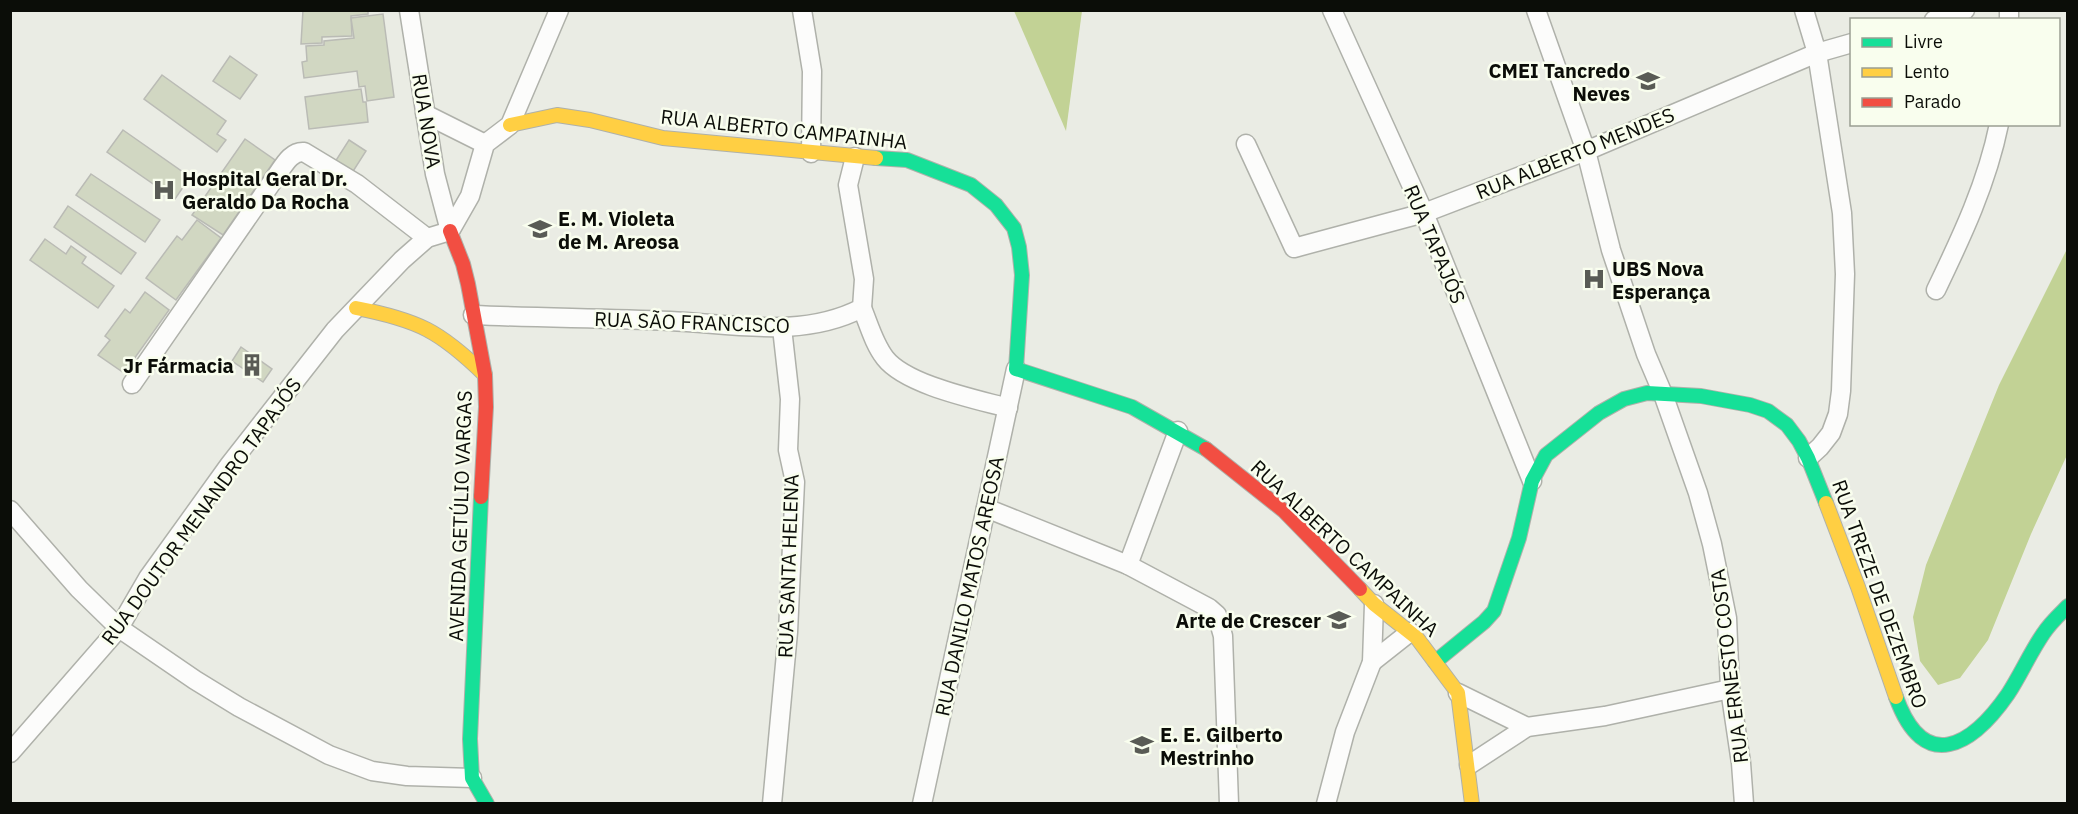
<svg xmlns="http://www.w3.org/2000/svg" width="2078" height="814" font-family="'IBM Plex Sans',sans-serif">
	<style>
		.water { fill: #c2d295 }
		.building { fill: #d1d7c2; stroke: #babbb5; stroke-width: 1.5 }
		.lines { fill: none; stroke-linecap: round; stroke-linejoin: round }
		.street-casing { stroke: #afb1aa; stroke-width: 21 }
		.fast-casing { stroke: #afb1aa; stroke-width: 16 }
		.slow-casing { stroke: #afb1aa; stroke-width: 16 }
		.jam-casing { stroke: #afb1aa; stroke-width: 16 }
		.street { stroke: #fcfcfb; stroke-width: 18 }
		.fast { stroke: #16e098; stroke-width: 14 }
		.slow { stroke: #ffcf43; stroke-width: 14 }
		.jam { stroke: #f24e42; stroke-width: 14 }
		.labels { text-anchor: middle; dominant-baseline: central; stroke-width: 5; stroke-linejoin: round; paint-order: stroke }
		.poi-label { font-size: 20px; font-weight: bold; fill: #0b0d08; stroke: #f9feee; text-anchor: start }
		.street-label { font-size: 20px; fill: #0b0d08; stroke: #f9feee }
	</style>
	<rect width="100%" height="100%" fill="#eaece4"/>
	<g class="water">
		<polygon points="1014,11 1082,11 1066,131"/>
		<polygon points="2067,249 2067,455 2031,534 1988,640 1960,678 1938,685 1920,661 1913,617 1926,565 1999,385"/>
	</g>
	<g class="building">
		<polygon points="303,10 368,10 368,14 351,16 352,36 322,37 322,43 301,44"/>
		<polygon points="383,14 394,97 367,101 365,86 359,87 357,71 304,78 302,62 307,61 306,46 324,45 324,41 354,38 351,18"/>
		<polygon points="230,56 257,75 240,99 213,81"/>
		<polygon points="162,75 226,121 217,134 226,140 217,152 144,99"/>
		<polygon points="361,89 363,102 366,102 368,122 309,129 305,97"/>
		<polygon points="123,130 190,177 175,199 107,152"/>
		<polygon points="245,139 275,160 223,235 192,215"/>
		<polygon points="349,140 366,151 343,187 326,176"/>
		<polygon points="91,174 160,220 145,242 76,195"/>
		<polygon points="68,206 136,253 121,274 54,227"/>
		<polygon points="197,220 221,238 176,300 146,278 177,236 182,240"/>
		<polygon points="45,239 66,254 71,246 86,257 82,263 114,286 98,308 30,260"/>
		<polygon points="145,292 169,310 124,373 98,355 110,340 105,336 125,309 130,313"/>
		<polygon points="241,347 272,369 263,382 232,361"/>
	</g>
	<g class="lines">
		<g class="street-casing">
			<g id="street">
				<polyline points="409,10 435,174 450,231"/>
				<polyline points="802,10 812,71 811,153"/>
				<polyline points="1332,10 1424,213 1532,481"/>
				<polyline points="1536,10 1586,151 1611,250 1646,354 1663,394 1698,493 1712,544 1727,618 1730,689 1741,763 1744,804"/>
				<polyline points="1804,10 1817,53 1842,213 1845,274 1841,391 1838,414 1831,433 1820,447 1808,458"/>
				<polyline points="2009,10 2009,20"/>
				<polyline points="1934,20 1965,10"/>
				<polyline points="425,114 485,144"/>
				<polyline points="1246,144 1294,248 1424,213 1586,151 1817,53 1852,43"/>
				<polyline points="450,231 470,196 485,144 510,125 559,10"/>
				<path d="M1936 290C1962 236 1987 183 1999 124"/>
				<path d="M862 308C869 325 874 344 885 358 906 385 975 399 1008 408"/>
				<path d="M473 315C539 318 604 318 670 321 735 324 802 339 862 308L864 279 848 185 855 157"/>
				<path d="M132 384 277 175C284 165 291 151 304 152L357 184 427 238"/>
				<polyline points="986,508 1128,565 1209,608 1217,615 1223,636 1229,804"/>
				<polyline points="10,510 79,589 119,628 195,680 239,707 329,755 372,771 407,776 472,778"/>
				<polyline points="1128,565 1178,431"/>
				<polyline points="1372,662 1410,632"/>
				<polyline points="1458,693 1527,727"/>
				<polyline points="10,753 119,628 148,578 230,464 335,330 402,260 427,238 450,231"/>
				<polyline points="1469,765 1527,727 1605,716 1730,689"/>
				<polyline points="772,804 788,632 795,482 788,450 790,399 782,328"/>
				<polyline points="922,804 1016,369"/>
				<polyline points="1326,804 1345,732 1372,662 1374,604"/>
			</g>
		</g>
		<g class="fast-casing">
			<g id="fast">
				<polyline points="876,158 907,160 971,185 996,205 1014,228 1019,247 1022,275 1016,369 1132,407 1206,449"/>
				<polyline points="481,497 470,739 472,778 487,804"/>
				<polyline points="1435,662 1484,622 1494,611 1519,538 1532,481 1546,455 1599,413 1624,399 1647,393 1701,396 1750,405 1768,411 1787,425 1799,441 1808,458 1826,503"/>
				<path d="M1896 697C1924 775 1972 746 2008 694 2021 674 2030 653 2043 634 2050 623 2059 615 2068 606"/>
			</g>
		</g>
		<g class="slow-casing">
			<g id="slow">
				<polyline points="510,125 557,115 590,120 663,138 876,158"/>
				<path d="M356 308C418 320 440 331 485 375"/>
				<polyline points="1826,503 1858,587 1896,697"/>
				<polyline points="1360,589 1374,604 1417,638 1458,693 1472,804"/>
			</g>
		</g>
		<g class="jam-casing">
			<g id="jam">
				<polyline points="450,231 463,264 468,284 485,375 486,407 481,497"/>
				<polyline points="1206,449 1284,511 1360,589"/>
			</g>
		</g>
		<use href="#street" class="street"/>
		<use href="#fast" class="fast"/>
		<use href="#slow" class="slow"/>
		<use href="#jam" class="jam"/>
	</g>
	<defs>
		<g id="school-bare" transform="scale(1.8)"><path d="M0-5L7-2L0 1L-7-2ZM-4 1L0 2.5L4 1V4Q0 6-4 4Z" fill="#595b55" stroke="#f9feee" stroke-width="2.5" paint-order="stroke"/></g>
		<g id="hospital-bare" transform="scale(1.8)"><path d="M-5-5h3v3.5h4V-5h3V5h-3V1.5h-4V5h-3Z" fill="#595b55" stroke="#f9feee" stroke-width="2.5" paint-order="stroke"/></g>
		<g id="building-bare" transform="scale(1.8)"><path d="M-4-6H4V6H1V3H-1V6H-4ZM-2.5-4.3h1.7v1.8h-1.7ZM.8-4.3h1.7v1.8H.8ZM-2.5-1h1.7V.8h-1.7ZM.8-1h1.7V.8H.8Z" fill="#595b55" stroke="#f9feee" stroke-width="2.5" paint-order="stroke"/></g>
	</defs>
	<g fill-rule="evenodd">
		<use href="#school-bare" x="1648" y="81"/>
		<use href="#hospital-bare" x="164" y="190"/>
		<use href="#school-bare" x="540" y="229"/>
		<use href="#hospital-bare" x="1594" y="279"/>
		<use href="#building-bare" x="252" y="365"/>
		<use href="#school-bare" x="1339" y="620"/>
		<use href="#school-bare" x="1142" y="745"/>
	</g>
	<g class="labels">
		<g class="poi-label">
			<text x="1630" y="70" text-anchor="end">CMEI Tancredo<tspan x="1630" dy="23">Neves</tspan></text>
			<text x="182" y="178">Hospital Geral Dr.<tspan x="182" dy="23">Geraldo Da Rocha</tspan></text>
			<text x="558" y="218">E. M. Violeta<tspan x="558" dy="23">de M. Areosa</tspan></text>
			<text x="1612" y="268">UBS Nova<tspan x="1612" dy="23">Esperança</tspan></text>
			<text x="234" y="365" text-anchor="end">Jr Fármacia</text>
			<text x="1321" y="620" text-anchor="end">Arte de Crescer</text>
			<text x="1160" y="734">E. E. Gilberto<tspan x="1160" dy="23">Mestrinho</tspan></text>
		</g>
		<g class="street-label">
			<text transform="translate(427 121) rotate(81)">RUA NOVA</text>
			<text transform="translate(784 129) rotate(6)">RUA ALBERTO CAMPAINHA</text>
			<text transform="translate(1575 153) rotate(-22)">RUA ALBERTO MENDES</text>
			<text transform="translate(1435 244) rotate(67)">RUA TAPAJÓS</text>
			<text transform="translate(692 322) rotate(2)">RUA SÃO FRANCISCO</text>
			<text transform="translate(201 511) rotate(-54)">RUA DOUTOR MENANDRO TAPAJÓS</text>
			<text transform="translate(460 516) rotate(-88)">AVENIDA GETÚLIO VARGAS</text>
			<text transform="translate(1345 548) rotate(43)">RUA ALBERTO CAMPAINHA</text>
			<text transform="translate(788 566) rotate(-88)">RUA SANTA HELENA</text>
			<text transform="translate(969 586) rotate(-78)">RUA DANILO MATOS AREOSA</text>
			<text transform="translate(1880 594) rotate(70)">RUA TREZE DE DEZEMBRO</text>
			<text transform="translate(1729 666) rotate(-97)">RUA ERNESTO COSTA</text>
		</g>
	</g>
	<rect width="2078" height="814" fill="none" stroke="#0b0d08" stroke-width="24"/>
	<rect x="1850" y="18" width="210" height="108" fill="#f9feee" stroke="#9a9e92" stroke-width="1.5"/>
	<rect x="1862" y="38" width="30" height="9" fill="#16e098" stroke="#9a9e92" stroke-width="1.5"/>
	<text x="1904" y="48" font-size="18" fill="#0b0d08">Livre</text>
	<rect x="1862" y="68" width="30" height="9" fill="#ffcf43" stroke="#9a9e92" stroke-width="1.5"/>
	<text x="1904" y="78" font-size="18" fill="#0b0d08">Lento</text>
	<rect x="1862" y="98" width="30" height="9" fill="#f24e42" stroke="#9a9e92" stroke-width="1.5"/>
	<text x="1904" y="108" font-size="18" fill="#0b0d08">Parado</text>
</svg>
